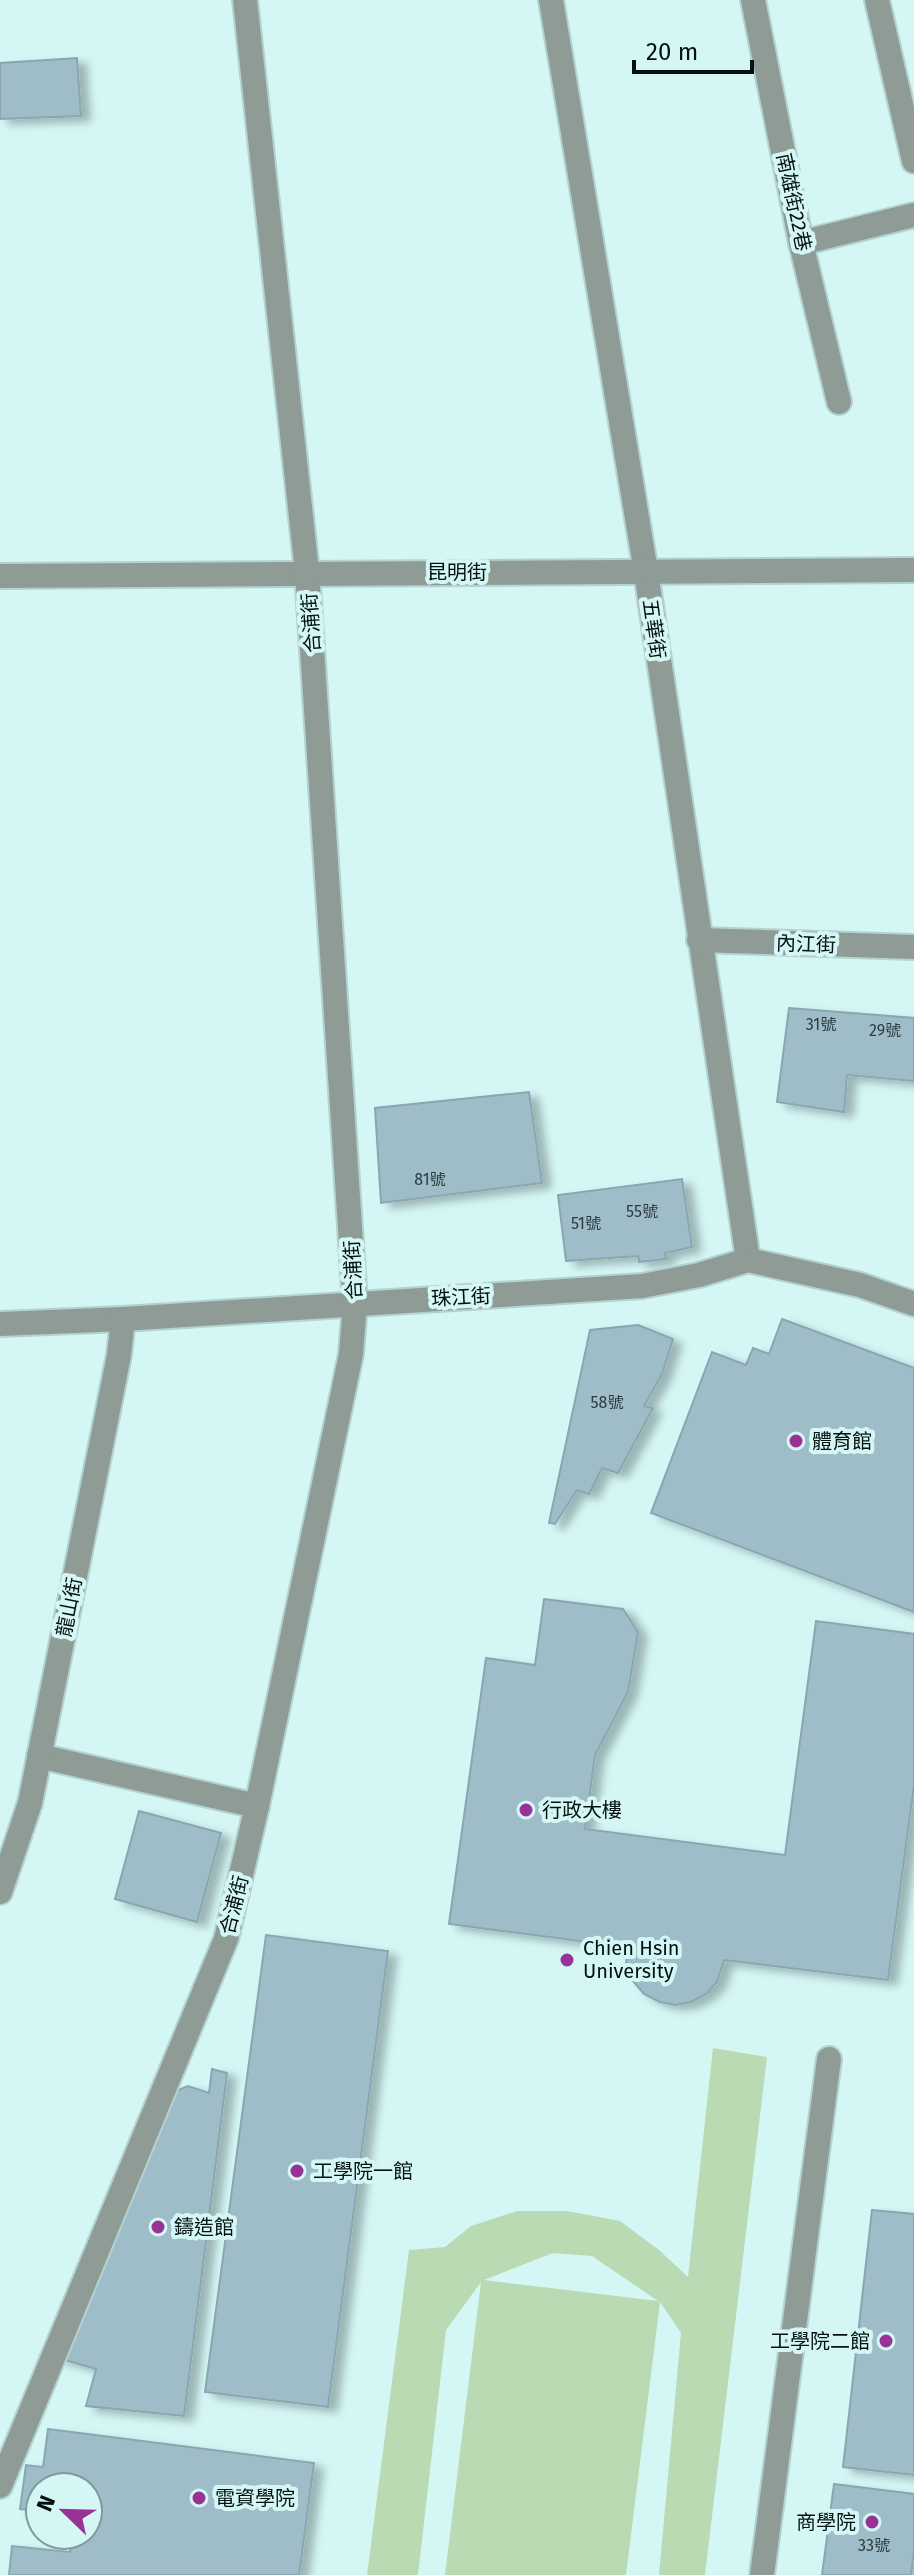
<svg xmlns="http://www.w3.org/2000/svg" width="914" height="2575" font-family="'Fira Sans','Noto Sans TC',sans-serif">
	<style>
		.green { fill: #b9dab3; fill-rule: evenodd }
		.building { fill: #9fbdc8; stroke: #89a6b1; stroke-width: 2; filter: url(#shadow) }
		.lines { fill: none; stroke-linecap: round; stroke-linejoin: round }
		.minor-casing { stroke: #b3d2d1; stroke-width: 28 }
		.minor { stroke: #8f9c96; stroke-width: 24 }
		.poi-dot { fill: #983297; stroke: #d4f7f6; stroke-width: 3 }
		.labels { text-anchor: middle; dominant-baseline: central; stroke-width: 8; stroke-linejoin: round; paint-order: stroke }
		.number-label { font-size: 16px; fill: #2c3b3e }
		.street-label { font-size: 20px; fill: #051010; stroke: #d4f7f6 }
		.poi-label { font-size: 20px; fill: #051010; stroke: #d4f7f6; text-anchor: start }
	</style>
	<defs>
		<filter id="shadow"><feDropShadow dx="9" dy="5" stdDeviation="4" flood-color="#0004"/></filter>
	</defs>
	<rect width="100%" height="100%" fill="#d4f7f6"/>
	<path class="green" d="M713 2048 767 2057 705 2575H659L681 2333 660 2302 626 2575H445L481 2282 446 2330 418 2575H367L409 2250 445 2247 471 2226 517 2211H567L620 2221 659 2250 688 2277ZM553 2253 592 2256 658 2301 484 2280Z"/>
	<g class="building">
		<polygon points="77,58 81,116 0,119 0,63"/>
		<polygon points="789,1008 914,1018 914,1081 847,1075 844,1112 777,1102"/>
		<polygon points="529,1092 542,1183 381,1203 375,1108"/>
		<polygon points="682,1179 692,1247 665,1253 666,1259 639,1262 638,1256 566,1261 558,1195"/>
		<polygon points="782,1319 914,1368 914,1612 651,1513 712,1352 746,1365 753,1348 769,1354"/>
		<polygon points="638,1325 673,1339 662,1374 644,1406 653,1408 618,1473 602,1468 589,1494 577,1490 555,1524 549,1523 590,1330"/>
		<polygon points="544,1599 623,1609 638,1632 628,1692 595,1755 585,1829 785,1855 816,1621 914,1634 914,1785 888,1980 724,1960 717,1982 706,1994 691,2002 675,2005 660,2002 644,1994 633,1981 626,1966 627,1947 449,1924 486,1658 535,1665"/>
		<polygon points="139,1811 221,1833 197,1922 115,1899"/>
		<polygon points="266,1935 388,1951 328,2407 205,2392"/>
		<polygon points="212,2069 227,2073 184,2416 86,2406 96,2369 55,2357 163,2096 188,2086 209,2093"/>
		<polygon points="872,2210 914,2214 914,2475 843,2467"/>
		<polygon points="48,2429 314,2463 299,2575 9,2575 12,2546 70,2552 72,2535 88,2535 88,2487 40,2487 40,2511 20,2509 26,2465 43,2467"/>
		<polygon points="834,2484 914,2494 914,2550 911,2575 822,2575"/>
	</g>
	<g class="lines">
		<g class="minor-casing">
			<g id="minor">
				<polyline points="551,0 646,572 748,1260"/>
				<polyline points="753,0 801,243 839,402"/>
				<polyline points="877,0 914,161"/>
				<polyline points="801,243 914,215"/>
				<polyline points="0,576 914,570"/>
				<polyline points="699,940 914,947"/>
				<polyline points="0,1324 123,1319 642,1286 699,1275 748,1260 860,1285 914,1304"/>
				<polyline points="39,1756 257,1806"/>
				<polyline points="0,1892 30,1803 119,1355 123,1319"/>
				<polyline points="0,2486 226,1939 257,1806 351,1354 355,1304 307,572 245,0"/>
				<polyline points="762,2575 829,2059"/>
			</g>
		</g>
		<use href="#minor" class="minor"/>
	</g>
	<g class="poi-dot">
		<circle cx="796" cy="1441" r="8"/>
		<circle cx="526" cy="1810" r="8"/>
		<circle cx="567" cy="1960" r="8"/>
		<circle cx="297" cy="2171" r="8"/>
		<circle cx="158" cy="2227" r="8"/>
		<circle cx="886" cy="2341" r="8"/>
		<circle cx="199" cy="2498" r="8"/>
		<circle cx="872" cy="2522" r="8"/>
	</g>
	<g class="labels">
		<g class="number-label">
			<text x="821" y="1024">31號</text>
			<text x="885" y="1030">29號</text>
			<text x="430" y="1179">81號</text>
			<text x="642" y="1211">55號</text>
			<text x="586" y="1223">51號</text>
			<text x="607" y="1402">58號</text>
			<text x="874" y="2545">33號</text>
		</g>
		<g class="street-label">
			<text transform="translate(794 202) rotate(78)">南雄街22巷</text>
			<text x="457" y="572">昆明街</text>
			<text transform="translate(311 623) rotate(-94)">合浦街</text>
			<text transform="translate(654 629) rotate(82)">五華街</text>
			<text transform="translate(806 944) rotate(2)">內江街</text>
			<text transform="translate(353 1270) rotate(-93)">合浦街</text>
			<text transform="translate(461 1297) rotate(-3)">珠江街</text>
			<text transform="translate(69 1607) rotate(-79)">龍山街</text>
			<text transform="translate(234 1905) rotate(-76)">合浦街</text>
		</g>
		<g class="poi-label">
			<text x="812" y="1441">體育館</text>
			<text x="542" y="1810">行政大樓</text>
			<text x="583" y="1948">Chien Hsin<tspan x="583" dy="23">University</tspan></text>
			<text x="313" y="2171">工學院一館</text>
			<text x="174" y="2227">鑄造館</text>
			<text x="870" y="2341" text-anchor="end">工學院二館</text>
			<text x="215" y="2498">電資學院</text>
			<text x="856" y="2522" text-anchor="end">商學院</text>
		</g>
	</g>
	<g transform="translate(64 2511) rotate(293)"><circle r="38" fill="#d4f7f6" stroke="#819b9a" stroke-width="2"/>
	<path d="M0-6L14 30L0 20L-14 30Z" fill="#983297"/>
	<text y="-12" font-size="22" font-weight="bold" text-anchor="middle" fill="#051010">N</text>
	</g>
	<path d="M634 60v12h118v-12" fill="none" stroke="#051010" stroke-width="4"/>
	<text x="646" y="60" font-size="24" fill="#051010" stroke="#d4f7f6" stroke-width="6" paint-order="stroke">20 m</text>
</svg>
